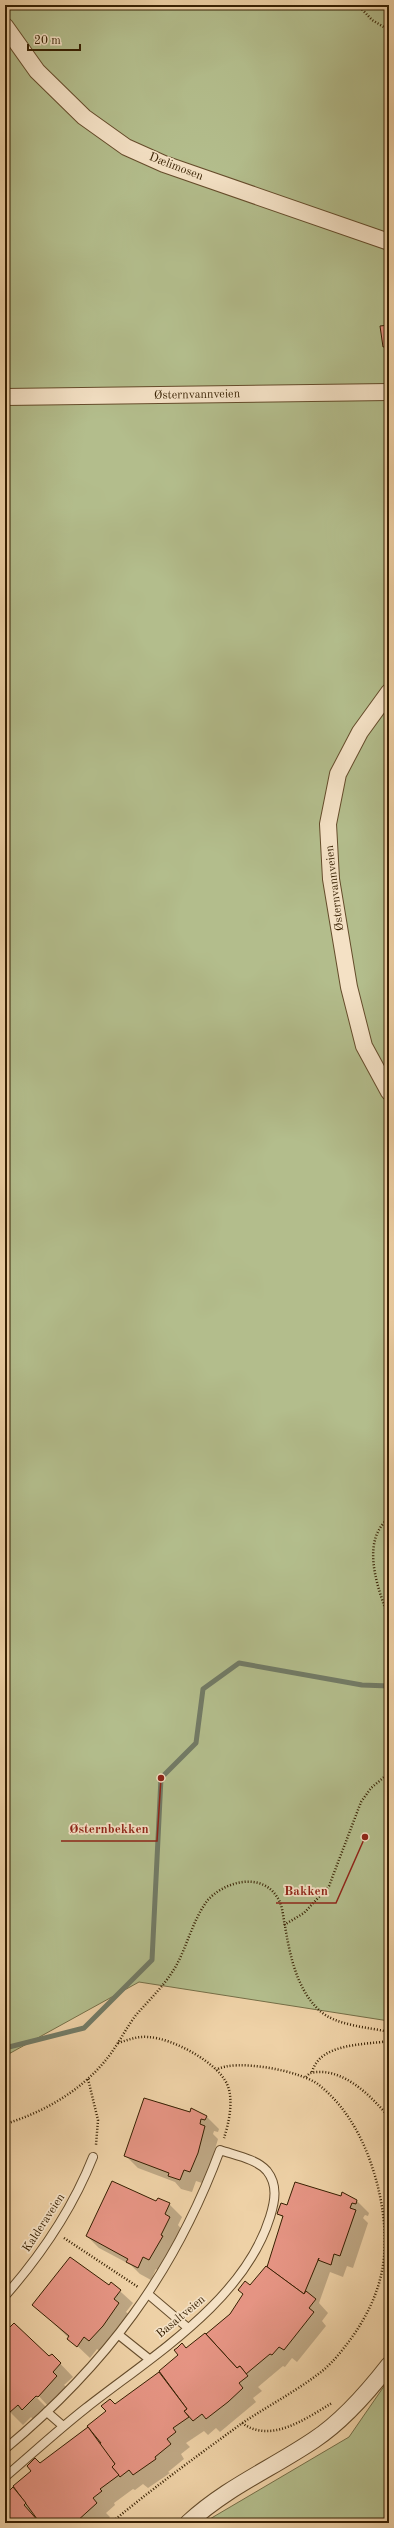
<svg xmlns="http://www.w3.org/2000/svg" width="394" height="2528" font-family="'Old Standard TT',serif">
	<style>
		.green { fill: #b3bd8c; stroke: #756e47 }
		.shadow { fill: #0003 }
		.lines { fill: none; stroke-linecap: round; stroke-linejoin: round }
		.stream { stroke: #727b66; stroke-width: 5 }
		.building { fill: #e59483; stroke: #372002 }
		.lane-casing { stroke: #654c2b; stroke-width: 10 }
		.street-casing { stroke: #654c2b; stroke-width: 18 }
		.path { stroke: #372002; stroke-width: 2.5; stroke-dasharray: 1 2; stroke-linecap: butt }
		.lane { stroke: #f4e1c5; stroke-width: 8 }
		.street { stroke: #f4e1c5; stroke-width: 16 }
		.labels { text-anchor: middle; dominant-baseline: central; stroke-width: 3.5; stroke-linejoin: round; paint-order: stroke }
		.street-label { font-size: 12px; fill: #372002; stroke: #f4e1c5 }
		.leader { fill: none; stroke: #8f2418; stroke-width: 1.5 }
		.callout-dot { fill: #8f2418; stroke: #f4e1c5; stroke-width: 1.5 }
		.callout-label { font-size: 13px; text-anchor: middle; font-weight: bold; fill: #8f2418; stroke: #f4e1c5; stroke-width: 3.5; stroke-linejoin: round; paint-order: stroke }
	</style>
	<rect width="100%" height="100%" fill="#eed1a6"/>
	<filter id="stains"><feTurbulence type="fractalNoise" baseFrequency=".005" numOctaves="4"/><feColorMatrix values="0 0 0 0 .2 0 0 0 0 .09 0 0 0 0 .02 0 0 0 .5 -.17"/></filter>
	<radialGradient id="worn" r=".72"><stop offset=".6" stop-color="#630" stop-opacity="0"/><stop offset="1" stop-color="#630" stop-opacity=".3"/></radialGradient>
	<g class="green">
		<polygon points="5,5 389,5 389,2021 139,1982 5,2056"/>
		<polygon points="389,2379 389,2523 203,2523 349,2437"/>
	</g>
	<g class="shadow">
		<polygon points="389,326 389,352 383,346"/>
		<polygon points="159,2102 207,2117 219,2129 218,2132 214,2131 213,2134 218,2139 210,2166 202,2183 196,2181 192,2192 181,2189 175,2182 138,2168 125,2155"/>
		<polygon points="357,2201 369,2213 368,2216 365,2215 363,2218 368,2223 353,2268 347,2266 343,2277 330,2272 319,2303 328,2313 322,2321 326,2326 297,2362 292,2358 285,2367 283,2366 258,2387 262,2391 253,2398 256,2402 220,2432 216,2428 208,2435 204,2431 186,2443 190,2447 181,2454 184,2459 168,2472 170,2473 148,2488 143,2484 135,2490 133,2489 114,2503 115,2505 106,2513 110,2517 104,2523 5,2523 5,2495 40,2464 160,2372 230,2314 268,2267 284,2219 279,2214 287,2207"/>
		<polygon points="157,2202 169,2204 182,2217 178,2225 182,2230 161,2272 156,2269 151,2280 140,2274 131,2265 99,2248 87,2236"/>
		<polygon points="111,2283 133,2303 126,2312 131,2316 102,2353 97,2349 90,2358 34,2305 109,2286"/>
		<polygon points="5,2334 49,2358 52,2355 73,2377 64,2385 69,2389 51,2409 34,2391 32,2393 48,2409 35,2421 31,2417 23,2425 5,2407"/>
	</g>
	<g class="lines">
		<polyline class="stream" points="5,2048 84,2028 152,1960 161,1778 196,1743 203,1689 239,1663 362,1685 389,1686"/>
	</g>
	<g class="building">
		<polygon points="389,325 389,346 383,347 380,326"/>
		<polygon points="144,2098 190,2112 191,2108 207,2116 205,2120 201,2119 200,2124 205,2126 198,2153 190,2172 184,2170 180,2180 168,2176 169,2173 124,2156"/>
		<polygon points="112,2181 156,2201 158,2198 170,2203 165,2214 170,2217 161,2235 163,2236 149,2260 143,2257 138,2268 126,2262 128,2259 86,2236"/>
		<polygon points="295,2182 341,2196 342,2192 357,2200 356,2204 352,2203 350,2208 356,2210 340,2256 334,2254 331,2265 318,2260 319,2258 304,2294 267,2267 283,2216 277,2214 278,2211 281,2203 287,2205"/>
		<polygon points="70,2257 109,2285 111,2282 121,2290 114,2299 119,2303 103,2326 89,2341 84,2337 77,2347 67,2339 69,2336 32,2305"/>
		<polygon points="266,2266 304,2294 306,2291 316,2299 309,2308 314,2312 284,2350 279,2347 272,2355 270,2354 246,2374 240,2366 237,2368 206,2334 230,2314 243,2294 238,2290 245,2281 250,2285"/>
		<polygon points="14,2323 49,2356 52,2354 61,2363 53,2372 57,2376 38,2397 36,2396 22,2410 18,2405 9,2413 5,2409 5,2332"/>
		<polygon points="205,2333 237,2368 240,2366 248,2376 239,2383 243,2388 228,2402 206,2419 202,2414 193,2421 184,2411 187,2409 159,2371 178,2355 174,2350 177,2348 182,2343 186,2348"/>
		<polygon points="159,2372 187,2409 184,2411 189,2417 173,2428 176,2432 167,2439 171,2444 155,2457 156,2459 133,2475 129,2470 120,2477 112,2467 115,2464 99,2444 101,2443 87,2426 106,2411 101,2406 110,2399 115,2404"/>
		<polygon points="88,2427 115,2464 112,2467 119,2475 100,2489 102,2491 93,2498 97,2503 76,2522 40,2523 13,2486 31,2471 27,2466 35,2458 40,2463"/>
		<polygon points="13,2487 26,2503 24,2505 40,2523 5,2523 5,2495"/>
	</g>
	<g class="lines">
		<g class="lane-casing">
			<g id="lane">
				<polyline points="148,2294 188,2328"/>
				<path d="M5 2296C42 2254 72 2210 93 2157"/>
				<polyline points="119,2335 149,2359"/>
				<polyline points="47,2412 63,2426"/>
				<path d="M5 2449C106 2365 174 2274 220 2150 234 2155 257 2159 267 2171 278 2185 275 2201 270 2217 244 2301 152 2356 86 2408 58 2430 32 2454 5 2477"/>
			</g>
		</g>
		<g class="street-casing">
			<g id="street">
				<polyline points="5,26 37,71 84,117 126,147 164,164 389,242"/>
				<polyline points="5,397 389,392"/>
				<polyline points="389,692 360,732 338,774 328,824 331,879 349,987 364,1046 389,1092"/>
				<path d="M188 2523C227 2487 271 2469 314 2440 343 2421 368 2392 389 2365"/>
			</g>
		</g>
		<g class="path">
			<polyline points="358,5 372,20 389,30"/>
			<path d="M389 1518C359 1542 379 1591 389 1619"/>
			<polyline points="284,1925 304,1913 329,1886 361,1802 371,1788 389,1773"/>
			<path d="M118 2043C128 2040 137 2036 148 2037 172 2038 217 2062 227 2084 234 2099 229 2123 224 2138"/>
			<path d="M312 2072C320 2043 363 2045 389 2041"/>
			<path d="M306 2077 310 2073C342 2066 370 2095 389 2117"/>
			<polyline points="88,2079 98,2120 96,2145"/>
			<path d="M5 2124C45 2112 84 2089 109 2056 119 2043 126 2028 136 2015 150 1999 165 1985 176 1966 187 1946 193 1920 207 1901 223 1882 261 1871 277 1897 283 1905 283 1917 285 1926 290 1956 297 1990 320 2011 337 2026 368 2027 389 2032"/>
			<polyline points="64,2238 138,2287"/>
			<path d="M242 2423C271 2444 305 2419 332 2403"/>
			<path d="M111 2523C153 2488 197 2456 241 2424 266 2407 293 2393 317 2375 330 2366 341 2352 350 2340 384 2293 391 2252 380 2196 371 2154 353 2112 319 2085 302 2071 235 2058 216 2070"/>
		</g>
		<use href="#lane" class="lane"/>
		<use href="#street" class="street"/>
	</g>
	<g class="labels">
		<g class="street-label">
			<text transform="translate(176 167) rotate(21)">Dælimosen</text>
			<text transform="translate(197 395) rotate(-1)">Østernvannveien</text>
			<text transform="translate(335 888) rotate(-97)">Østernvannveien</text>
			<text transform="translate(44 2223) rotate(-57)">Kalderaveien</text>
			<text transform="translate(181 2317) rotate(-40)">Basaltveien</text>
		</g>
	</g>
	<path class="leader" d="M161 1778L157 1841H61M365 1837L336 1903H276"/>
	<g class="callout-dot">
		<circle cx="161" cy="1778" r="4"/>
		<circle cx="365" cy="1837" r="4"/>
	</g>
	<g class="callout-label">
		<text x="109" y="1833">Østernbekken</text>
		<text x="306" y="1895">Bakken</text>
	</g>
	<rect width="394" height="2528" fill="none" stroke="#eed1a6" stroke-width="20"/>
	<rect x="6" y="6" width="382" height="2516" fill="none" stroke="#372002" stroke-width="2"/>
	<rect x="10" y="10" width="374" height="2508" fill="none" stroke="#372002"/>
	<path d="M28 44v6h52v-6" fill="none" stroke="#372002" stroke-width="2"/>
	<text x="34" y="44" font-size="12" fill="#372002" stroke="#f4e1c5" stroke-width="3" paint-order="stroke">20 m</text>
	<rect width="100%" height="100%" filter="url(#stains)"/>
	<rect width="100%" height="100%" fill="url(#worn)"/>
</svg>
